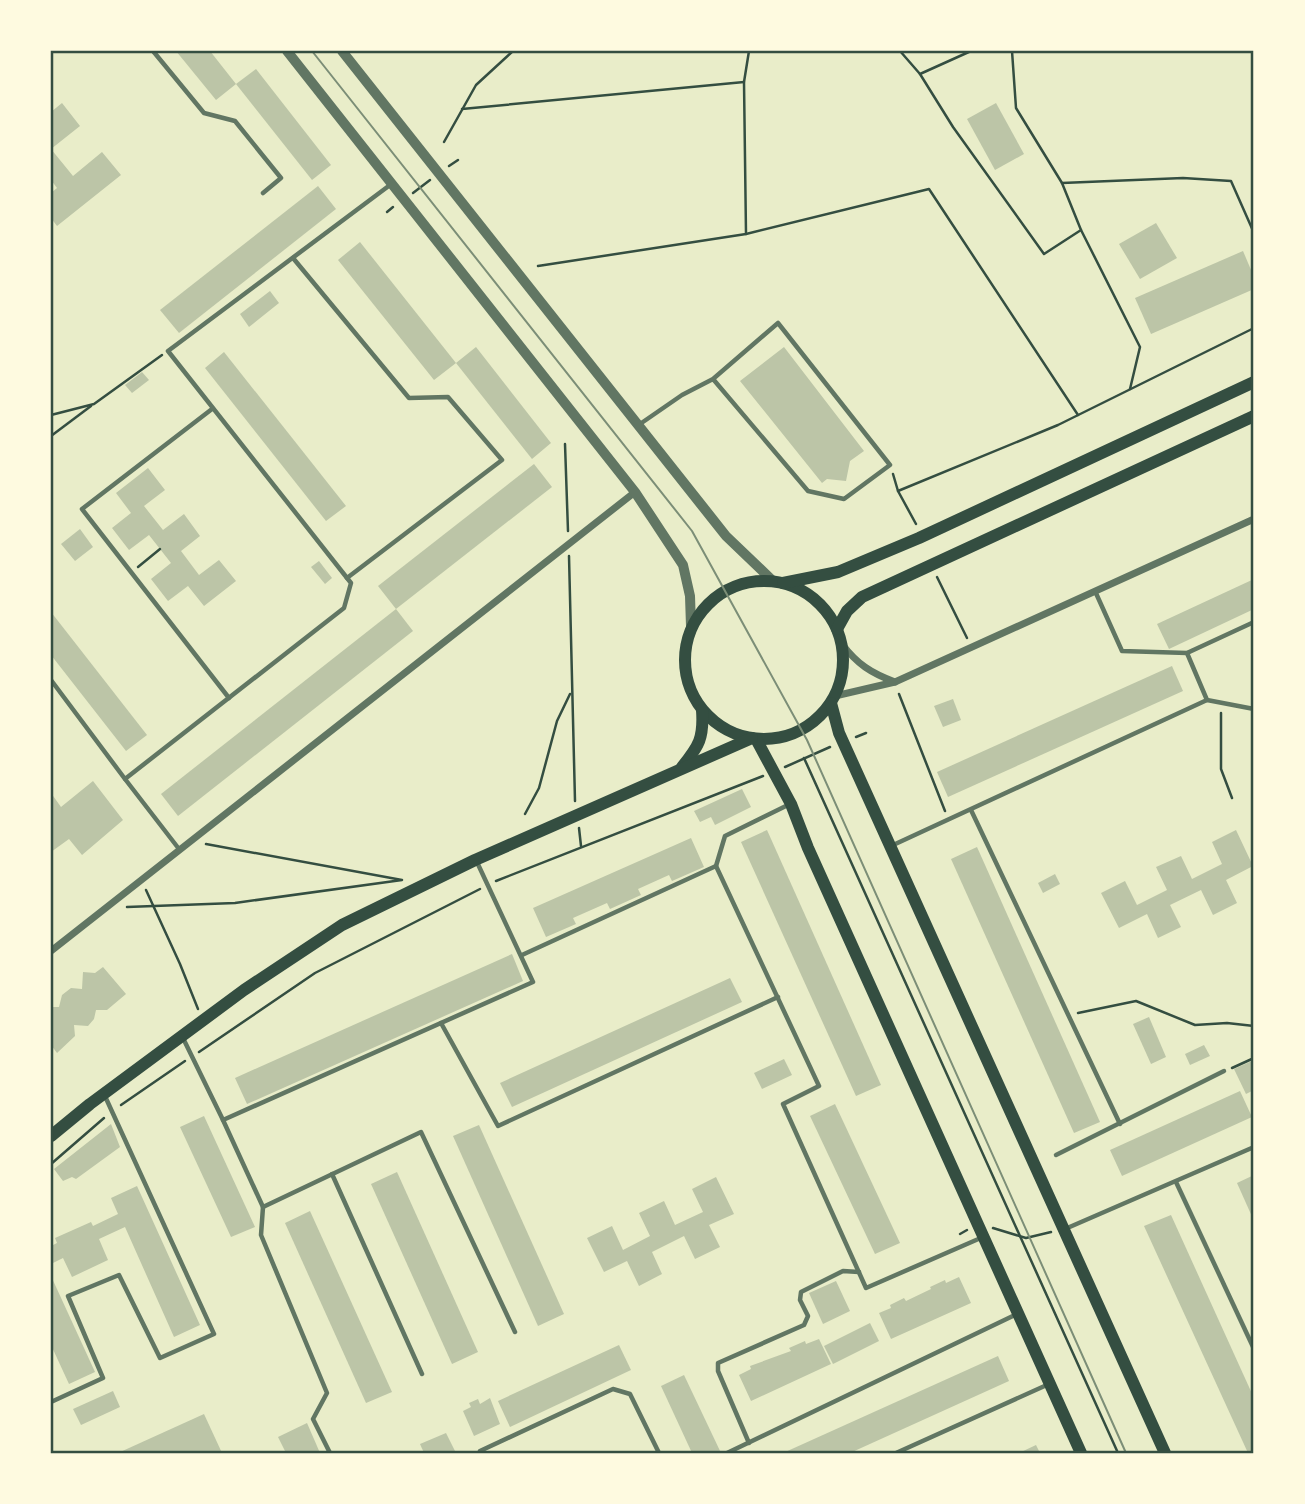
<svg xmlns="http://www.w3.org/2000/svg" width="1305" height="1504" font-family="Overpass,sans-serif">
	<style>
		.building { fill: #bcc5a7 }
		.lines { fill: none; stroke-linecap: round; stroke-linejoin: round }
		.path { stroke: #344e41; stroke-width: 2.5 }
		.service { stroke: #617663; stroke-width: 4.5 }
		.minor { stroke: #617663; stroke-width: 7 }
		.tertiary { stroke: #617663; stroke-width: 10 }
		.secondary { stroke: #344e41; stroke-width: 12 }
		.tram { stroke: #7c8e77; stroke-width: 2 }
		.neatline { fill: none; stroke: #344e41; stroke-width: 2.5 }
	</style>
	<rect width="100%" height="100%" fill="#e9edc9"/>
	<g class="building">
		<polygon points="176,51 210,51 236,84 216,100"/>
		<polygon points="256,69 331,165 312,180 236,84"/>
		<polygon points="62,103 80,126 51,149 73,176 102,152 121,175 57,226 51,218 51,193 57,188 51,180 51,112"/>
		<polygon points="996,103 1024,154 995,170 967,119"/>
		<polygon points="318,186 336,209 179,333 160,310"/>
		<polygon points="1156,223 1177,258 1140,279 1119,244"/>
		<polygon points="360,242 456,363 434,380 338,260"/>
		<polygon points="1243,251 1254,277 1254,289 1151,334 1135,298"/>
		<polygon points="270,291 279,303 249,327 240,314"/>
		<polygon points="476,347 551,443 532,459 456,363"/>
		<polygon points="784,347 864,451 850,461 846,481 827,479 822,483 740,381"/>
		<polygon points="224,352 346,506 326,521 205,368"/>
		<polygon points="142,372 149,380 132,393 125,385"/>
		<polygon points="534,464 552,487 396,609 378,586"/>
		<polygon points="148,468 165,490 144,506 163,530 184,514 200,536 181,551 199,575 219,560 236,581 204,606 188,586 168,601 151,579 171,563 149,535 129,550 112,528 131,513 116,493"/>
		<polygon points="80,529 93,547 75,561 61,544"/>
		<polygon points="319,561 332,578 325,584 311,567"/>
		<polygon points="1254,579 1254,609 1169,649 1157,624"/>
		<polygon points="396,609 413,631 178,816 161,794"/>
		<polygon points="51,612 147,735 126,751 51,655"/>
		<polygon points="1172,666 1183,691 948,797 937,772"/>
		<polygon points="953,699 961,720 943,727 934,706"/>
		<polygon points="93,781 123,820 82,855 69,839 51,852 51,793 61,807"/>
		<polygon points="742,789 751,807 715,825 711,817 700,822 694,811"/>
		<polygon points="767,830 881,1085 856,1096 741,842"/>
		<polygon points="1236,830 1253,866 1226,880 1237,903 1213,915 1201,890 1170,905 1181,927 1158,938 1147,914 1119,928 1101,893 1125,881 1137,905 1167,890 1156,867 1181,856 1192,879 1222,864 1212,842"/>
		<polygon points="691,838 704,867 672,881 669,875 638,889 641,895 610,909 607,903 573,918 576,924 546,937 533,908"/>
		<polygon points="977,847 1100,1122 1074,1133 951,859"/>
		<polygon points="1055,874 1060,884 1043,893 1038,883"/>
		<polygon points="512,954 523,981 247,1104 235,1078"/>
		<polygon points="103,967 126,994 107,1010 96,1010 94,1019 88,1026 74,1025 75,1036 57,1053 51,1045 51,1007 59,1007 62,995 71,988 82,989 83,972 95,973"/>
		<polygon points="730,978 742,1002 512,1107 500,1083"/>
		<polygon points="1149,1017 1166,1057 1151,1064 1133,1024"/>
		<polygon points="1204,1045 1210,1056 1190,1065 1185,1054"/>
		<polygon points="784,1059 792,1075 762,1089 754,1073"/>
		<polygon points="1254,1060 1254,1090 1246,1094 1234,1069"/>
		<polygon points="1240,1091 1252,1117 1122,1176 1110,1150"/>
		<polygon points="835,1104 900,1243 875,1254 810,1116"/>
		<polygon points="204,1116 255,1227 231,1237 180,1127"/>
		<polygon points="111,1124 120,1147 76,1179 72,1177 63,1181 54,1169"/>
		<polygon points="479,1125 564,1314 538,1326 453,1136"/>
		<polygon points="397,1172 478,1352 452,1364 371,1184"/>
		<polygon points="1254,1175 1254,1221 1237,1183"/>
		<polygon points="716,1177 734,1214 709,1225 720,1247 695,1259 684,1236 652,1252 662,1274 639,1286 627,1261 604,1272 587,1238 612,1226 623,1250 650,1236 639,1213 664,1201 675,1225 703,1212 692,1189"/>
		<polygon points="137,1186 200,1325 174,1337 125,1227 99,1239 108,1260 72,1277 63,1258 51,1264 51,1246 57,1243 55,1238 91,1222 93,1226 118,1214 111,1198"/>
		<polygon points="310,1211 392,1392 366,1403 285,1223"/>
		<polygon points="1171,1215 1254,1398 1254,1453 1248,1453 1144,1226"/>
		<polygon points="51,1276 95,1372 69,1384 51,1345"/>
		<polygon points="959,1277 971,1303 891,1339 879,1313 891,1308 890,1305 904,1298 906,1301 931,1289 930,1287 945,1280 946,1283"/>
		<polygon points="836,1281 850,1311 823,1324 809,1293"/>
		<polygon points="870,1323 879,1341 833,1364 824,1346"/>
		<polygon points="819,1339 831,1364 751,1401 739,1375 751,1369 750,1366 791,1351 789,1348 805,1341 806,1344"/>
		<polygon points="619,1345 631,1370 510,1427 498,1401"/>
		<polygon points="998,1356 1009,1381 850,1453 783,1453"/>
		<polygon points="684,1375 721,1453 692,1453 661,1386"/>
		<polygon points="113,1391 120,1407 81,1425 73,1409"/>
		<polygon points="490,1398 500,1424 474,1436 463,1411 471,1407 469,1403 478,1399 480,1404"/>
		<polygon points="204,1414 222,1453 118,1453"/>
		<polygon points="307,1423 320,1453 286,1453 278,1437"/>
		<polygon points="446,1433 456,1453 424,1453 420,1444"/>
		<polygon points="1036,1445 1040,1453 1019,1453"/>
	</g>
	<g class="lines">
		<g class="path">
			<polyline points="900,51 920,74 971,51"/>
			<polyline points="1012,51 1016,108 1062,183 1183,178 1231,181 1254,233"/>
			<polyline points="920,74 953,127 1044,254 1081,230 1062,183"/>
			<polyline points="462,109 744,82"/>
			<polyline points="444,142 476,85 513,51"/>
			<polyline points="449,166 458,160"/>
			<polyline points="413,193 430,180"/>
			<polyline points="387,212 393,207"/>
			<polyline points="1081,230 1140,347 1130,389"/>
			<polyline points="746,234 744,82 749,51"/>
			<polyline points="538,266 746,234 929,189 1078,415"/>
			<polyline points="51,415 94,404 162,355"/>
			<polyline points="51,436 91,406"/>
			<polyline points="565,444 568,531"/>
			<polyline points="893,474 898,491"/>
			<polyline points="916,524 898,491 1058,425 1254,328"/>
			<polyline points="569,556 575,801"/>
			<polyline points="138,567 160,549"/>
			<polyline points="937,577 967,638"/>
			<polyline points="899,694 945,811"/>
			<polyline points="1221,713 1221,769 1232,798"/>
			<polyline points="856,737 866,733"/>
			<polyline points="804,758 1118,1453"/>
			<polyline points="785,767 830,747"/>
			<polyline points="525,814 539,788 557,721 570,694"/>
			<polyline points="579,828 581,846"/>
			<polyline points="496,881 763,776"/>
			<polyline points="146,890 180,964 198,1009"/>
			<polyline points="127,907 235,903 402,880 206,844"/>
			<polyline points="1078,1013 1136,1001 1195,1025 1227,1023 1254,1026"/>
			<polyline points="199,1052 315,973 480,889"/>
			<polyline points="1232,1068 1254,1058"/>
			<polyline points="121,1105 185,1061"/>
			<polyline points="51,1164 104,1118"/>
			<polyline points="993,1228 1026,1238 1051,1232"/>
			<polyline points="960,1234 967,1230"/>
		</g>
		<g class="service">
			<polyline points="153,51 204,113 235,121 281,178 263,193"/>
			<polyline points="293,258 409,398 448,397 502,460 347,578"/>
			<polyline points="212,409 82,509 229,698"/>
			<polyline points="640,424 682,395 713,379 778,323 890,465 844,499 808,491 713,379"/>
			<polyline points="1095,591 1122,651 1187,653 1254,622"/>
			<polyline points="1187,653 1207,700 1254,709"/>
			<polyline points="51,680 125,779 344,608 351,583 168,351 390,185"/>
			<polyline points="125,779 179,849"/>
			<polyline points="971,810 1120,1124"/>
			<polyline points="891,846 1207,700"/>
			<polyline points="476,860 533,982 223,1120 263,1207 421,1132 515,1332"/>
			<polyline points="716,866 819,1086 783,1104 866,1288 983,1237"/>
			<polyline points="522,955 716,866 725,836 790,804"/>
			<polyline points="441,1023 498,1126 778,997"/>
			<polyline points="182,1036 223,1120"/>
			<polyline points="1056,1155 1224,1071"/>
			<polyline points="332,1174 422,1374"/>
			<polyline points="1176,1182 1254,1349"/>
			<polyline points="263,1207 261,1235 327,1393 313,1419 330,1453"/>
			<polyline points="1065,1229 1254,1147"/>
			<polyline points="51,1402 103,1378 68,1296 119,1275 160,1358 214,1334 104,1094"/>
			<polyline points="749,1443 718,1371 718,1363 804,1325 808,1316 800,1300 801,1292 843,1271 859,1272"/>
			<polyline points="480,1451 613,1389 630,1394 659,1453"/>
			<polyline points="727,1453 1017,1314"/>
			<polyline points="896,1453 1049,1384"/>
		</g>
		<g class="minor">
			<path d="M842 644C857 664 871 673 895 682"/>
			<polyline points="835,696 895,682 1254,519"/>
			<polyline points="51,951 635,492"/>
		</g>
		<g class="tertiary">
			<polyline points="287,51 635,492 683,565 690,596 691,626"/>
			<polyline points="342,51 726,536 773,581"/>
		</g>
		<g class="secondary">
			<circle cx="764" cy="660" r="79"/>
			<polyline points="783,583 838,572 919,538 1254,382"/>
			<polyline points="837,629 847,611 862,597 1254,416"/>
			<polyline points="831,703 839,733 1165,1453"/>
			<polyline points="756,739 791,804 808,848 1081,1453"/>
			<path d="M682 767C699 746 704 738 702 710"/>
			<polyline points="51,1136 90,1104 244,990 342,925 475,860 752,738"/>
		</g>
		<polyline class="tram" points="312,51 692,531 807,740 1126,1453"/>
	</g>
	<rect width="1305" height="1504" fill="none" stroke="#fefae0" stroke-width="105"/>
	<rect x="52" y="52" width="1200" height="1400" class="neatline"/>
</svg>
